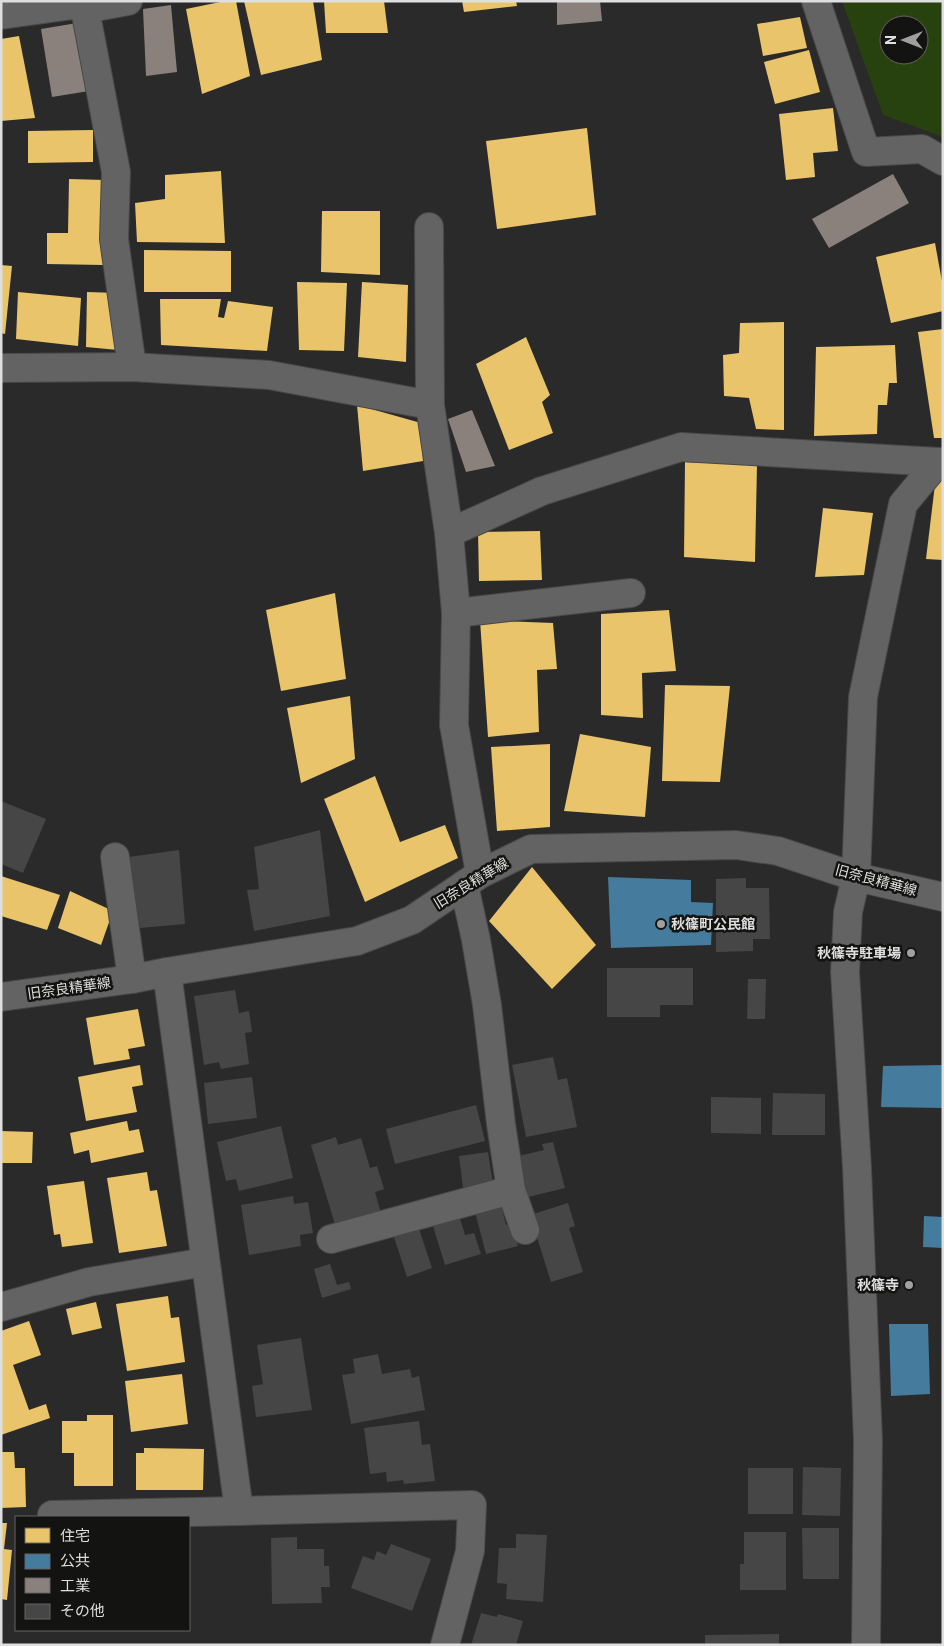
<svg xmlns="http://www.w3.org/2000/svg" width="944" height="1646" font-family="Roboto,'Noto Sans JP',sans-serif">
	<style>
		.green { fill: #27410f; fill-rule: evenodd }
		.homes { fill: #e9c46a }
		.public { fill: #457b9d }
		.industry { fill: #8a817c }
		.building { fill: #464646 }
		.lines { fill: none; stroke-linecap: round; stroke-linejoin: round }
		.minor-casing { stroke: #474847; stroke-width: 30 }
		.minor { stroke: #626362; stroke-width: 28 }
		.poi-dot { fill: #9fa09f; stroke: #131312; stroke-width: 2 }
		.labels { text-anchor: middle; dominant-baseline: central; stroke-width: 5; stroke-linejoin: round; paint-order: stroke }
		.street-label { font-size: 14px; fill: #dedfde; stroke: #131312 }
		.poi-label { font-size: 14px; font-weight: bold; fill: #dedfde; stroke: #131312; text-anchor: end }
	</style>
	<rect width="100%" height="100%" fill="#2a2a2a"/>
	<path class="green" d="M842 1H943V137L883 115ZM889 25H919V55H889Z"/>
	<g class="homes">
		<polygon points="225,1 236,1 250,76 202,94 186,9"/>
		<polygon points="244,1 313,1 322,60 261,75"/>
		<polygon points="324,1 384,1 388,33 326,33"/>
		<polygon points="462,1 516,1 517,6 464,12"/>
		<polygon points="800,17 807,48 763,56 757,24"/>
		<polygon points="19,36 35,118 1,121 1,39"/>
		<polygon points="809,50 820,92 775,104 764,62"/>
		<polygon points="833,108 838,151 813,153 815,177 786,180 779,114"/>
		<polygon points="587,128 596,215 497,229 486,141"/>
		<polygon points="93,130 93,162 28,163 28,131"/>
		<polygon points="221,171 225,243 137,242 135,203 165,199 165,175"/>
		<polygon points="69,179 105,180 103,265 47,264 47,233 68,233"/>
		<polygon points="322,211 380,211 380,275 321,272"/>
		<polygon points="935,243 943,287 943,311 891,323 876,257"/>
		<polygon points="144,250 231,251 231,292 144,292"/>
		<polygon points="1,265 12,266 5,334 1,333"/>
		<polygon points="297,282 347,283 344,351 299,350"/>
		<polygon points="362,282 408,285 406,362 358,357"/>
		<polygon points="18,292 81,298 78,346 16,339"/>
		<polygon points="87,292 118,293 118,350 86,347"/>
		<polygon points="160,299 221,299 218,317 224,318 228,301 273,307 267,351 161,345"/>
		<polygon points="784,322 784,430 756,429 749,398 724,396 723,355 739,353 740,323"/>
		<polygon points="943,329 943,438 934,438 918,332"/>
		<polygon points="526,337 550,395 542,402 553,433 509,450 476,364"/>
		<polygon points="895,345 897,383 889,383 887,405 878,405 877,434 814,436 816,347"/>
		<polygon points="357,405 421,423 423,461 363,471"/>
		<polygon points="685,462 757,465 755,562 684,557"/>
		<polygon points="936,476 943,477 943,560 926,559"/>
		<polygon points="823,508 873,513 864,575 815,577"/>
		<polygon points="540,531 542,580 479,581 478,532"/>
		<polygon points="335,593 346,679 281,691 266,610"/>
		<polygon points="669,610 676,671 642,673 643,718 601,715 601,614"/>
		<polygon points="480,620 553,623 557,669 537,670 539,732 488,737"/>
		<polygon points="665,685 730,686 720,782 662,781"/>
		<polygon points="350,696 355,759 301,783 287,708"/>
		<polygon points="580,734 651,747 645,817 564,811"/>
		<polygon points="550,744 550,827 497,831 491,747"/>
		<polygon points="375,776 400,842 445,825 458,858 365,902 324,799"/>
		<polygon points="532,867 596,945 552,989 489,921"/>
		<polygon points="1,876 60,895 47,930 1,916"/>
		<polygon points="70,891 113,911 101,945 58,928"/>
		<polygon points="138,1009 145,1046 128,1049 130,1059 94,1065 86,1018"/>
		<polygon points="140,1065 143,1085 132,1087 137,1112 86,1121 78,1077"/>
		<polygon points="127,1121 129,1131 139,1129 144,1152 91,1163 89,1150 74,1154 70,1133"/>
		<polygon points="1,1131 33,1132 32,1163 1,1163"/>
		<polygon points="147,1172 150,1191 157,1190 167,1246 119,1253 107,1178"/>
		<polygon points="84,1181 93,1243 62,1247 60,1234 54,1235 47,1186"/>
		<polygon points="168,1296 171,1318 179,1317 185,1362 127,1371 116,1304"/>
		<polygon points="96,1302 102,1328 72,1335 66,1309"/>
		<polygon points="29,1321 41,1355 13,1365 29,1410 46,1404 50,1418 1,1435 1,1331"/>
		<polygon points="182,1374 188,1424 131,1432 125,1381"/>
		<polygon points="87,1415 113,1415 113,1486 74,1486 74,1453 62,1453 62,1421 87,1421"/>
		<polygon points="144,1448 204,1449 203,1490 136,1490 136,1453 144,1453"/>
		<polygon points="1,1452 14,1452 15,1468 25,1468 26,1507 1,1508"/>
		<polygon points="1,1523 7,1523 4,1549 12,1550 7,1600 1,1599"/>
	</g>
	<g class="public">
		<polygon points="608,877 691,880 691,902 713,903 711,945 611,948"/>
		<polygon points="943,1065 943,1108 881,1107 883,1066"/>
		<polygon points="924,1216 943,1217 943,1248 923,1247"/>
		<polygon points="889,1324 928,1324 930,1394 891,1396"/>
	</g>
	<g class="industry">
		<polygon points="557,1 600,1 602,21 557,25"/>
		<polygon points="171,5 177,72 146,76 143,9"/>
		<polygon points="77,23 89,91 52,97 41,29"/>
		<polygon points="893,174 909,203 829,248 812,219"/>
		<polygon points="472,410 495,466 466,472 448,419"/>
	</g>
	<g class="building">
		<polygon points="1,801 46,819 23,873 1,864"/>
		<polygon points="320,830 330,916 254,931 247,890 259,889 254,847"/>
		<polygon points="179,850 185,924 140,928 129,857"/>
		<polygon points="746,878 746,888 769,888 770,939 753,939 753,951 716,952 716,879"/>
		<polygon points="607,968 693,968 693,1005 660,1005 660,1017 607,1017"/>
		<polygon points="748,979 766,979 765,1019 747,1019"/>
		<polygon points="235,990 239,1013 249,1011 252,1032 245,1033 249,1064 221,1069 219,1062 204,1065 194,996"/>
		<polygon points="553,1057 558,1080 567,1078 577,1127 526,1137 512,1065"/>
		<polygon points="252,1077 257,1118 208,1124 204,1083"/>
		<polygon points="773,1093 825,1094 825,1135 772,1135"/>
		<polygon points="711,1097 761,1098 761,1134 711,1133"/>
		<polygon points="476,1105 485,1141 395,1164 386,1129"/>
		<polygon points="281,1126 293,1178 239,1191 236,1179 226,1181 217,1142"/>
		<polygon points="336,1137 338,1145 361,1138 370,1168 377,1166 384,1189 375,1192 382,1217 337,1231 311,1145"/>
		<polygon points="553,1142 565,1188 524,1198 514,1157 544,1150 542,1144"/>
		<polygon points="488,1152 494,1191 464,1195 459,1156"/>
		<polygon points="293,1196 294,1204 308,1202 313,1233 300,1235 301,1246 249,1255 241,1205"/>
		<polygon points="568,1203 575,1226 569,1228 583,1272 551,1282 530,1215"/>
		<polygon points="501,1205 506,1225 512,1223 518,1246 486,1254 475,1212"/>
		<polygon points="459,1215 465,1235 474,1233 481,1254 445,1265 432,1223"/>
		<polygon points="418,1226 432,1268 407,1277 393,1234"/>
		<polygon points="330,1264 337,1285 349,1282 351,1289 322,1298 314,1269"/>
		<polygon points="301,1338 312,1410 256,1417 252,1386 263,1384 257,1345"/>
		<polygon points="378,1354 382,1374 410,1369 412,1378 419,1376 425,1410 351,1424 342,1375 355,1373 353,1359"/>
		<polygon points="419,1421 422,1445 430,1444 435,1481 404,1484 403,1480 387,1482 386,1472 370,1474 364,1428"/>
		<polygon points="803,1467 841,1468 840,1516 802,1515"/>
		<rect x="748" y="1468" width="45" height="46"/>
		<polygon points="802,1528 839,1528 839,1579 803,1579"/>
		<polygon points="744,1532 786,1532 786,1590 740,1590 740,1564 744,1564"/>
		<polygon points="516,1534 547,1535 543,1602 506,1599 507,1584 497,1583 499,1548 516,1548"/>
		<polygon points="297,1537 297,1549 324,1549 324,1566 329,1566 330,1587 321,1587 322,1603 272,1604 271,1538"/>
		<polygon points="391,1544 431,1559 412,1611 351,1588 363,1556 374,1560 377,1551 386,1555"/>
		<polygon points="481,1613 497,1617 498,1614 523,1621 516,1645 471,1645"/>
		<polygon points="779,1634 779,1645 705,1645 705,1635"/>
	</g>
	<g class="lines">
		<g class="minor-casing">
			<g id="minor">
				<polyline points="816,1 866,152 922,149 943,161"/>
				<polyline points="85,9 116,172 114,239 132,367"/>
				<polyline points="1,15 73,5 85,9 128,1"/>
				<polyline points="429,227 430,405"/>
				<polyline points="1,368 132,367 269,375 430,405 449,533 456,613 454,725 480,874"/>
				<polyline points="449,533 542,491 681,447 938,462"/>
				<polyline points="456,613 631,593"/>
				<polyline points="115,857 132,979"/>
				<polyline points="464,885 476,940 487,1005 501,1124 511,1190 525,1230"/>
				<polyline points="167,972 239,1511 472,1505 470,1551 445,1645"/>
				<polyline points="1,997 132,979 167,972 357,941 412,920 480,874 531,849 736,845 778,851 856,877 943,897"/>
				<polyline points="331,1239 511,1190"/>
				<polyline points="1,1307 89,1282 205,1262"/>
				<polyline points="52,1515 239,1511"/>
				<polyline points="866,1645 868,1441 857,1168 845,972 848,912 856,877 863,697 903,504 938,462 943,462"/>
			</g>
		</g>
		<use href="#minor" class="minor"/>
	</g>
	<g class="poi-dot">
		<circle cx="661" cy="924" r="5"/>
		<circle cx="911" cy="953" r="5"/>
		<circle cx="909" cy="1285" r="5"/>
	</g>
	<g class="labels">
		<g class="street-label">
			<text transform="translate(876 880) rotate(15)">旧奈良精華線</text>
			<text transform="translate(471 883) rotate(-31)">旧奈良精華線</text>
			<text transform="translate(69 988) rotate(-8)">旧奈良精華線</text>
		</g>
		<g class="poi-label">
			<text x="671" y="924" text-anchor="start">秋篠町公民館</text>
			<text x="901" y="953">秋篠寺駐車場</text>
			<text x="899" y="1285">秋篠寺</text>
		</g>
	</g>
	<rect width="944" height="1646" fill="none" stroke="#dedfde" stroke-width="5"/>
	<rect x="15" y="1516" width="175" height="115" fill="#131312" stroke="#646564"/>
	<rect x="25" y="1528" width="25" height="15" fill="#e9c46a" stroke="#646564"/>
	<text x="60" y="1541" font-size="15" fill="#dedfde">住宅</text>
	<rect x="25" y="1554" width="25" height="15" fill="#457b9d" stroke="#646564"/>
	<text x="60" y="1566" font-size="15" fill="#dedfde">公共</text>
	<rect x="25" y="1578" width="25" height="15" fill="#8a817c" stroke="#646564"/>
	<text x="60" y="1591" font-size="15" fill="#dedfde">工業</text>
	<rect x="25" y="1604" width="25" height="15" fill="#464646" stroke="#646564"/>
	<text x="60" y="1616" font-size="15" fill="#dedfde">その他</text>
	<g transform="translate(904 40) rotate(270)"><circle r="24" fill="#131312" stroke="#646564"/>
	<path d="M0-4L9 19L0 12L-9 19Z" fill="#9fa09f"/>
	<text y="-8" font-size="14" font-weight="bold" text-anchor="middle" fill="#dedfde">N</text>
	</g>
</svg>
